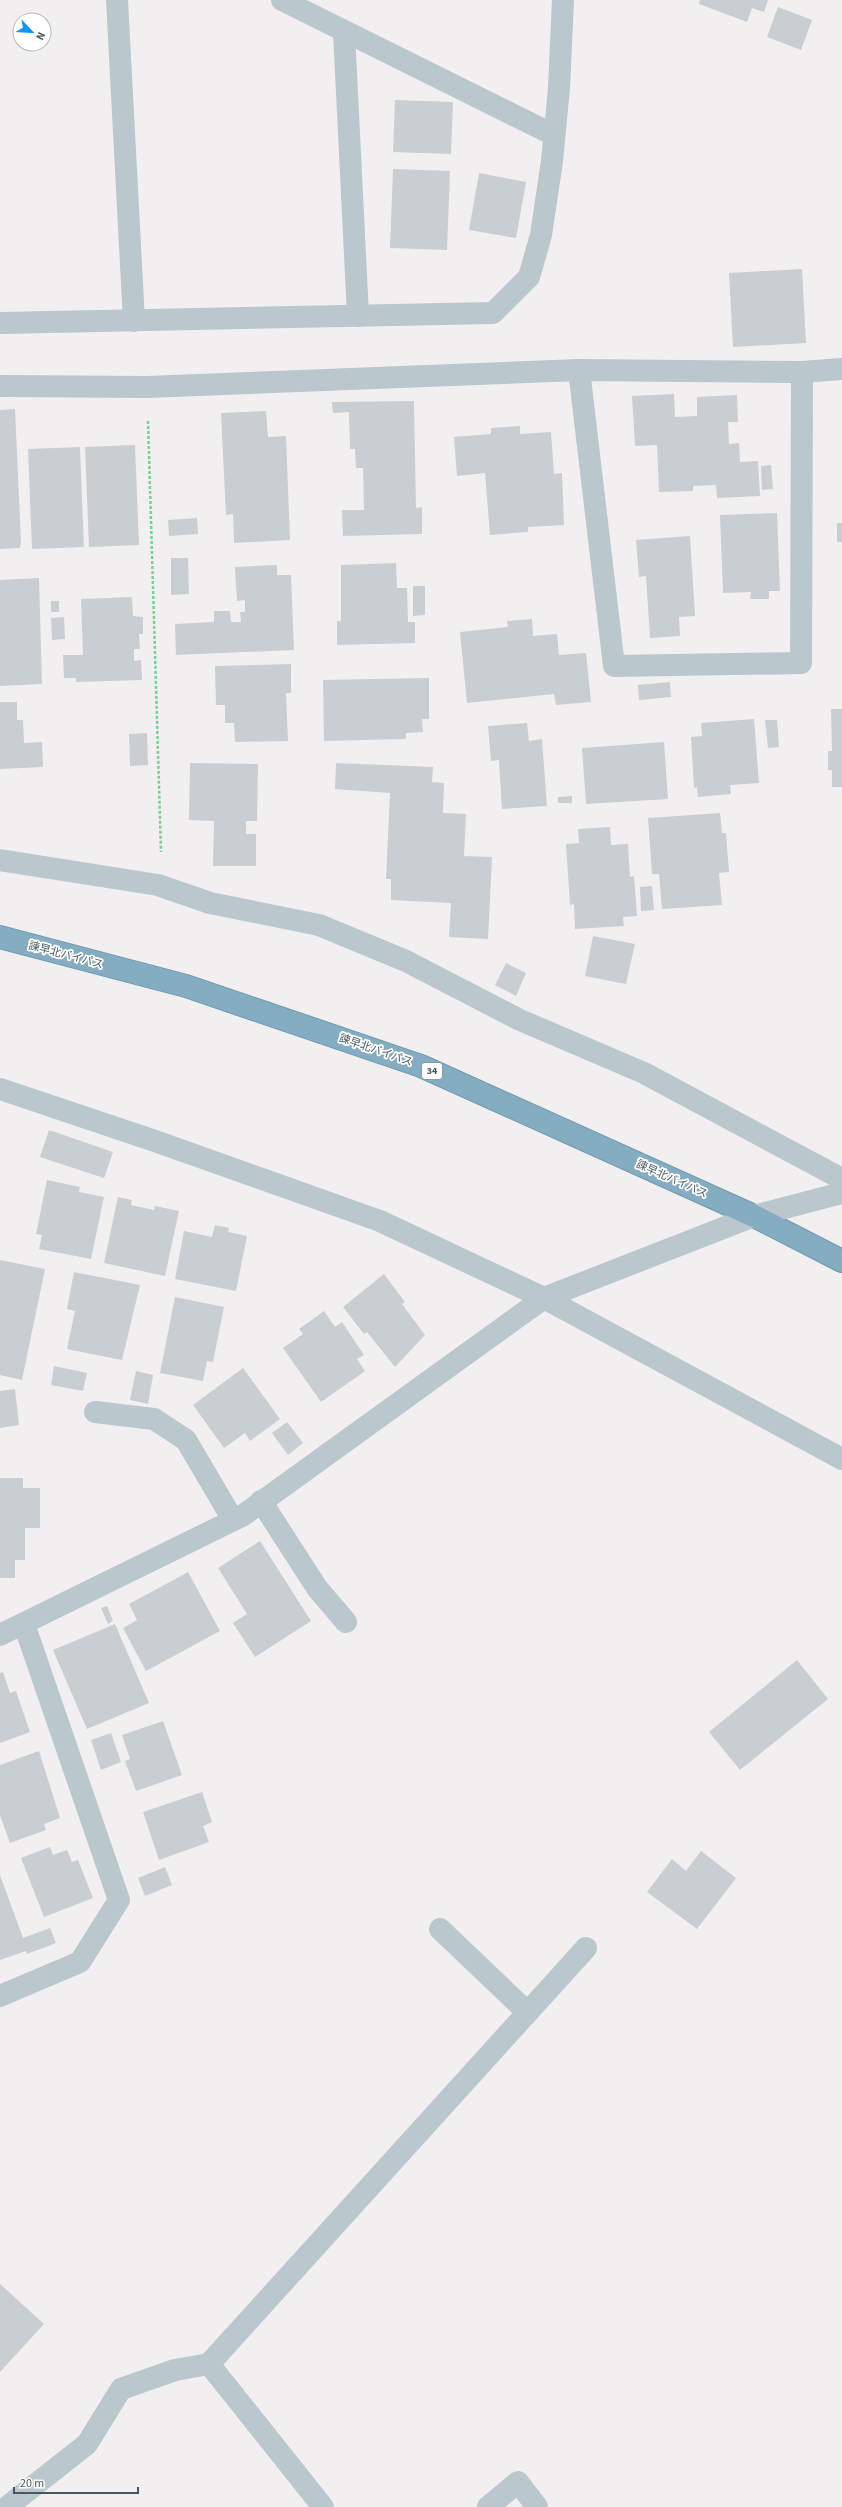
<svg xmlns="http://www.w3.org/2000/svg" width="842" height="2507" font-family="'Source Sans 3','Noto Sans JP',sans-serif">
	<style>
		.building { fill: #c9ced2 }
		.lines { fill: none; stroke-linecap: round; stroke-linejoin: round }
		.highway-casing { stroke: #6f98ad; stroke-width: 24 }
		.path { stroke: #71d291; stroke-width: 2.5; stroke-dasharray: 3 2; stroke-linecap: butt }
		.street { stroke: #bac7cd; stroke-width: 22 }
		.highway { stroke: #84adc1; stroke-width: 22 }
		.labels { text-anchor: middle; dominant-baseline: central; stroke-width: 3.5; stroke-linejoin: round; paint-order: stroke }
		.shield { fill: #fff; stroke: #7e898e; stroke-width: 1 }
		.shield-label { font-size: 10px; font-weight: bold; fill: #46575e }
		.street-label { font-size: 11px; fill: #46575e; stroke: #fff }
	</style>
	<rect width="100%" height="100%" fill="#f2eff0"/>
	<g class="building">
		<polygon points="700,0 768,0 764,12 752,8 747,22 699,4"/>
		<polygon points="778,7 812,20 801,50 767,37"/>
		<polygon points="395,100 453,102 451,154 393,152"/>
		<polygon points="393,169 450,171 447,250 390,248"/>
		<polygon points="479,173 526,182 516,238 469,230"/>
		<polygon points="802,269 806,343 733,347 729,273"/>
		<polygon points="674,394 675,417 697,416 697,397 737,395 738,422 728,422 729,444 739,443 740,462 758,461 760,496 717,498 716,485 693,486 693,491 659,492 657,445 635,446 632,396"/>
		<polygon points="414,401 416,508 422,507 422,534 343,536 342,510 364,510 363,468 356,468 355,449 350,449 349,412 333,413 332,402"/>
		<polygon points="15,409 21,542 20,548 0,549 0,410"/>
		<polygon points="266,411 268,437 286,436 290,540 234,543 233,514 226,515 221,413"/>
		<polygon points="520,426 520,434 551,432 554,474 562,473 564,525 528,527 528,532 490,535 485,473 457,476 454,437 491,434 491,428"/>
		<polygon points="135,445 139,545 89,547 85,447"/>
		<polygon points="80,447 84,547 32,549 28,449"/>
		<polygon points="771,465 773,489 762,490 761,466"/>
		<polygon points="777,513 780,591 769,591 769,599 750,599 751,592 723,593 720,515"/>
		<polygon points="197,518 198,534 169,536 168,520"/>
		<rect x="837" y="523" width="5" height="19"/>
		<polygon points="690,536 695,616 679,617 680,636 650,638 646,576 639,577 636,540"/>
		<polygon points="171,558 188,558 189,594 171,595"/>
		<polygon points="396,563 397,588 407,588 408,622 415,622 415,643 337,645 337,621 341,621 341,565"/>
		<polygon points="277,565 277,575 291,575 294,650 176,655 175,624 214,622 214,611 230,611 231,622 241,622 240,612 245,612 245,600 237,601 235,567"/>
		<polygon points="39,578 42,684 0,686 0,580"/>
		<polygon points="413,586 425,586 425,615 413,616"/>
		<polygon points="132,597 133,616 143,617 143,634 139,634 140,649 134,649 134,661 141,660 142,680 76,682 76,678 64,678 63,655 83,655 81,599"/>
		<rect x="51" y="601" width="8" height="11"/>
		<polygon points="64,617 65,639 52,640 51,618"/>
		<polygon points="532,619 533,636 557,634 559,655 586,653 591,702 556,705 554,694 467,703 460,632 508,627 507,621"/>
		<polygon points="291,664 291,693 286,693 288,741 235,742 234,723 225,723 225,705 216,705 215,666"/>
		<polygon points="429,678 429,719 422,719 423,732 406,733 406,739 324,741 323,680"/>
		<polygon points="670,682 671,697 639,700 638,685"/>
		<polygon points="0,702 17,702 17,720 23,720 24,743 42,742 43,767 0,769"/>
		<polygon points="831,709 842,709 842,787 832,787 832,770 828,770 828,751 832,751"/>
		<polygon points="754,719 759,783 730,785 731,794 698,797 697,787 694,788 691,737 702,736 701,723"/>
		<polygon points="765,720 777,720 779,747 768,748"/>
		<polygon points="527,723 529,741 542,739 547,806 502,809 499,760 491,761 488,726"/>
		<polygon points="147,733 148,765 130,766 129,734"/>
		<polygon points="664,742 668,799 586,804 582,748"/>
		<polygon points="190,763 258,764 257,821 246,821 246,834 256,834 256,866 213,866 214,821 189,820"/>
		<polygon points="336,763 433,767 432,782 444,783 443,813 466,814 464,856 492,857 488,939 449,937 451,903 391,900 391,879 386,879 390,793 335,789"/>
		<polygon points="572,796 572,803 558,803 558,797"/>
		<polygon points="720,813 722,833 726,833 729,872 719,873 722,905 662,909 659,874 652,874 648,818"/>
		<polygon points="610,827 611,845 628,844 630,877 634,876 637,916 623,917 624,926 575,929 574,904 570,905 566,844 579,843 578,829"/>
		<polygon points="652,886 654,910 641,911 640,887"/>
		<polygon points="593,936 635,944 626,984 585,976"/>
		<polygon points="506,963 526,973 516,996 495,985"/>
		<polygon points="49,1130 113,1152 104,1178 40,1157"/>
		<polygon points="47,1180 80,1187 79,1192 104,1197 91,1259 39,1249 42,1235 36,1234"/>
		<polygon points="118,1197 132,1200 131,1205 154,1210 155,1206 179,1211 165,1276 104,1263"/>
		<polygon points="215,1225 229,1228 228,1232 247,1236 236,1291 175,1279 184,1231 212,1237"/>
		<polygon points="0,1260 45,1269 22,1380 0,1375"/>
		<polygon points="74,1272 140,1285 122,1360 67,1349 75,1311 67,1309"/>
		<polygon points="384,1274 405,1302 402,1304 425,1335 395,1367 367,1332 364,1334 343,1307"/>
		<polygon points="175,1297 224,1307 213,1362 207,1361 203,1381 160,1373"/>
		<polygon points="324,1311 335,1327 342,1322 364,1355 357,1359 365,1371 321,1402 283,1348 303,1334 299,1329"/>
		<polygon points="54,1366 87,1373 83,1391 51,1385"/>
		<polygon points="243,1368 280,1419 250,1441 245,1433 224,1448 193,1405"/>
		<polygon points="136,1371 153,1375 148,1404 130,1400"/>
		<polygon points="15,1389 19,1425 0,1428 0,1391"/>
		<polygon points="287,1422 303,1443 288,1455 272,1433"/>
		<polygon points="0,1478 23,1478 23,1488 40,1488 40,1528 25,1528 25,1560 15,1560 15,1578 0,1578"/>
		<polygon points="260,1541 311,1621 255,1657 233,1623 247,1614 218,1568"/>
		<polygon points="188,1572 220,1631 146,1671 123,1628 137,1620 129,1604"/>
		<polygon points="107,1606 113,1621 108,1624 101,1608"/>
		<polygon points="115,1624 149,1703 87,1729 53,1650"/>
		<polygon points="797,1660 828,1699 740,1770 709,1732"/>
		<polygon points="3,1672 10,1693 16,1691 30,1732 0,1743 0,1673"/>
		<polygon points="163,1721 182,1775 136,1791 125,1761 130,1759 122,1735"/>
		<polygon points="111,1733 121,1762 101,1770 91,1740"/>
		<polygon points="39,1751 60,1818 44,1824 46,1830 10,1843 0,1815 0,1765"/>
		<polygon points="202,1792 212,1822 203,1826 209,1842 159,1860 143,1812"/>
		<polygon points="50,1847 53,1855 67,1850 72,1862 78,1860 93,1898 44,1917 21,1858"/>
		<polygon points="701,1851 736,1878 697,1929 647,1892 672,1859 686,1871"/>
		<polygon points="165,1867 172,1885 145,1896 138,1878"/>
		<polygon points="0,1875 23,1938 50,1928 56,1943 27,1954 26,1951 0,1960"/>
		<polygon points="0,2284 44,2324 0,2372"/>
	</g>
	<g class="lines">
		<g class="highway-casing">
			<polyline id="highway" points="0,937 186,986 421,1066 754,1216 842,1261"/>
		</g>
		<polyline class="path" points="148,421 161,852"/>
		<g class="street">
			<polyline points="117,0 134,321"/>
			<polyline points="282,0 554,135"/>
			<polyline points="344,32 358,316"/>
			<polyline points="0,323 493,313 529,277 541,235 552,161 559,88 563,0"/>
			<polyline points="579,370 614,666 801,663 802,372"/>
			<polyline points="0,386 147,387 579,370 802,372 842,369"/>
			<polyline points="0,860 158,885 210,903 319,925 406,961 520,1020 644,1073 842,1179"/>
			<polyline points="0,1089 155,1141 380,1221 544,1298 842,1459"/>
			<polyline points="95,1412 154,1419 186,1440 233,1520"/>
			<polyline points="261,1501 317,1588 346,1622"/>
			<polyline points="0,1635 242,1516 544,1298 754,1216 842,1193"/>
			<polyline points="440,1929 527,2012"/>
			<polyline points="0,1996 80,1962 119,1900 24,1624"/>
			<polyline points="209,2364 586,1948"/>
			<polyline points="7,2507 87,2444 121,2389 175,2370 209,2364 323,2507"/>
			<polyline points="488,2507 518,2482 537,2507"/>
		</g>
		<use href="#highway" class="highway"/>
	</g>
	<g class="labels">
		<rect class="shield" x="422" y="1063" width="20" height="16" rx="3"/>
		<g class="shield-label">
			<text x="432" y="1071">34</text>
		</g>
		<g class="street-label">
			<text transform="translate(66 955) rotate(15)">諫早北バイパス</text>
			<text transform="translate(376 1050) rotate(19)">諫早北バイパス</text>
			<text transform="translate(672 1179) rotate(24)">諫早北バイパス</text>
		</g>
	</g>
	<g transform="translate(32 32) rotate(115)"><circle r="19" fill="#ffffff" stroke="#b5bcbf"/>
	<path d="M0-3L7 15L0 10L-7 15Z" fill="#0d98ee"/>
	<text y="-6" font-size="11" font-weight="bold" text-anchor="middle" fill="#46575e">N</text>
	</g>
	<path d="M14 2487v6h124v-6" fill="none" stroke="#46575e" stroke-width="2"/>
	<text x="20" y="2487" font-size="12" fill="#46575e" stroke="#ffffff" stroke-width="3" paint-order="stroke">20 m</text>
</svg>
